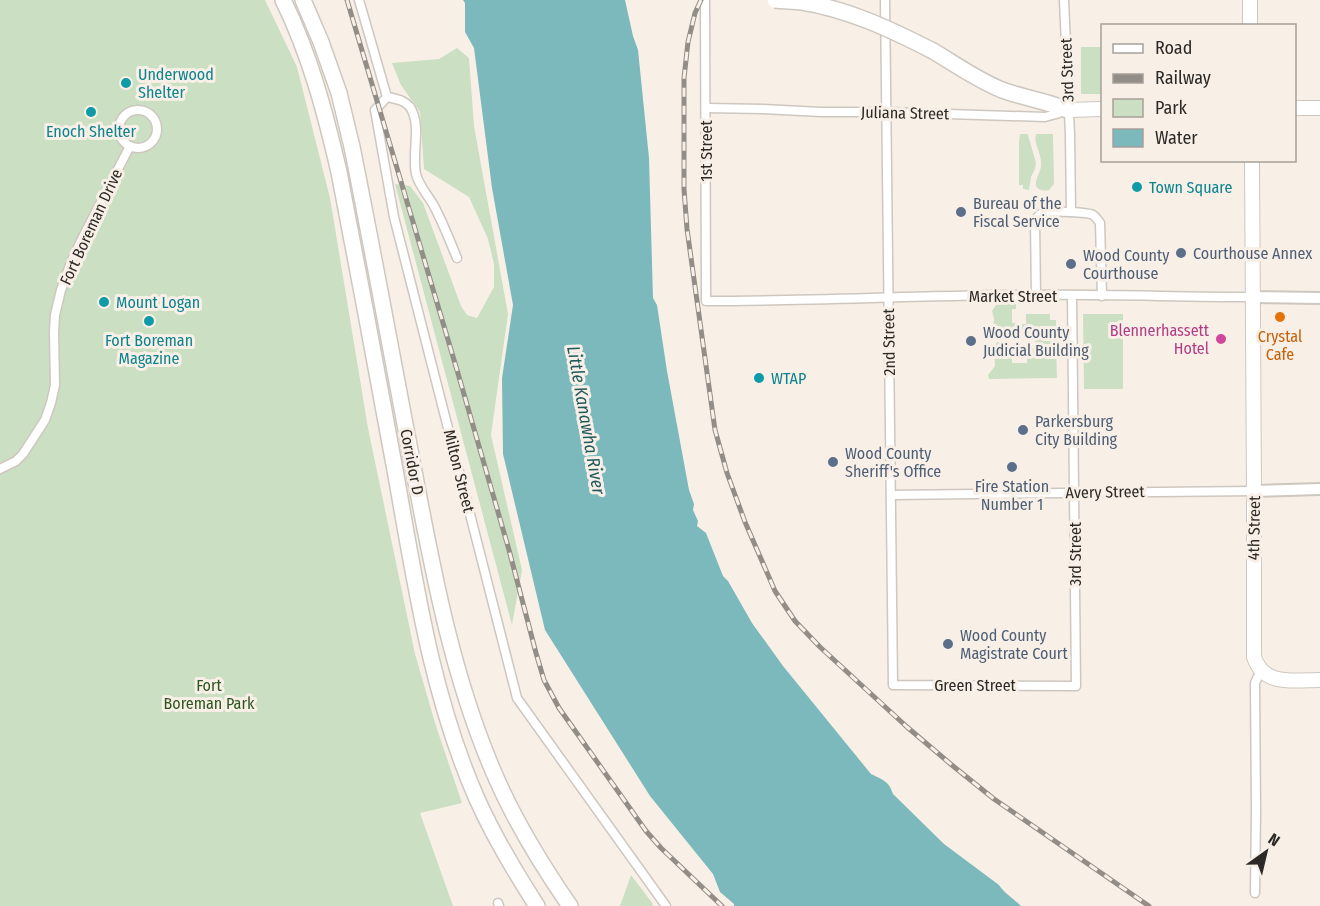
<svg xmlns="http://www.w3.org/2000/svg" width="1320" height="906" font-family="'Fira Sans Condensed',sans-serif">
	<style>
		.green { fill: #cbdfc3 }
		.water { fill: #7cb9bc }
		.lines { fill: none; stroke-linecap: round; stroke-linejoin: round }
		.minor-casing { stroke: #cec7bf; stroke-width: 11 }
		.tertiary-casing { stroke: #cec7bf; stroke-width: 14 }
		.primary-casing { stroke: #cec7bf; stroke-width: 16 }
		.motorway-casing { stroke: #cec7bf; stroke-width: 18 }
		.minor { stroke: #fff; stroke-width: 8 }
		.tertiary { stroke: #fff; stroke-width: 10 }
		.primary { stroke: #fff; stroke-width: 14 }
		.motorway { stroke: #fff; stroke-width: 15 }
		.rail-casing { stroke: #938d87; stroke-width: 5 }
		.rail { stroke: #f8f0e7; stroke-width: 3; stroke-dasharray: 9; stroke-linecap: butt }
		.motorway-bridge-casing { stroke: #cec7bf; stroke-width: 18; stroke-linecap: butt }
		.motorway-bridge { stroke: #fff; stroke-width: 15 }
		.culture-dot { fill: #0f9aa8; stroke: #f8f0e7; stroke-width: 2 }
		.service-dot { fill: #5c6f8a; stroke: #f8f0e7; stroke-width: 2 }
		.food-dot { fill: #e8710a; stroke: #f8f0e7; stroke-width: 2 }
		.hotel-dot { fill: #d1479c; stroke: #f8f0e7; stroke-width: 2 }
		.labels { text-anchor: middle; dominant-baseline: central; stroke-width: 6; stroke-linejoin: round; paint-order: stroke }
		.street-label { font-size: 16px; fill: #2c2926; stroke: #f8f0e7 }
		.culture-label { font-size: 16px; fill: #0d838f; stroke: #f8f0e7; text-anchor: start }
		.service-label { font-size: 16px; fill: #4e5e75; stroke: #f8f0e7; text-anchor: start }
		.hotel-label { font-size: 16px; fill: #b23c85; stroke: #f8f0e7; text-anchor: end }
		.food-label { font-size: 16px; fill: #c56008; stroke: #f8f0e7 }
		.park-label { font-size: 16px; fill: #2e551f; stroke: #f8f0e7 }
		.water-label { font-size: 18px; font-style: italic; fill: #23595c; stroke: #f8f0e7 }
	</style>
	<rect width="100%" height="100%" fill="#f8f0e7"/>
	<g class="green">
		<polygon points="0,0 265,0 297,67 330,198 368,428 415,654 436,726 462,803 420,813 453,906 0,906"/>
		<rect x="1081" y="47" width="21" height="47"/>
		<polygon points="457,48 469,58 474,126 508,314 491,435 522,570 512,625 395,184 410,186 423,203 461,306 467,315 477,318 494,287 494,264 488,239 469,197 424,169 420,112 401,85 392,63 439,59"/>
		<polygon points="1020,134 1027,134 1028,135 1036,163 1035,169 1031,177 1029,190 1023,189 1023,185 1019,185 1019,141"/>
		<path d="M1036 134H1053L1054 184 1049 190C1044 191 1039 191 1036 186 1035 176 1042 172 1041 163 1041 152 1033 143 1036 134Z"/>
		<polygon points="997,303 1016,303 1016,309 1012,309 1012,323 1016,323 1016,329 1013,330 1013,332 1006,332 1006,337 996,337 993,330 994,319 992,311"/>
		<polygon points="1026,314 1050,314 1050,320 1056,320 1056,338 1051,341 1050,346 1056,348 1057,378 989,379 988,375 995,366 994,352 997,342 1006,342 1006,347 1013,347 1013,350 1016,350 1016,355 1012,356 1012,363 1027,363 1027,355 1024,355 1024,348 1035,348 1035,333 1028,333 1028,330 1022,330 1022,324 1026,324"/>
		<polygon points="1083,314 1123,314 1123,389 1084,389"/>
		<polygon points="631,875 653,904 652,906 620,906"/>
	</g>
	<path class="water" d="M463 0H625L633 36 638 50 649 158 653 298 657 305 667 371 689 490 694 504 693 510 698 521 697 526 706 533 723 576 728 581 752 623 783 666 871 774C883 780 889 781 893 794L944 844 999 885C1003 892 1015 900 1021 906H734V904L720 892 713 874 650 796 545 630 503 454 502 378 513 305 492 188 474 48 465 32V3Z"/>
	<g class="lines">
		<g class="minor-casing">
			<g id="minor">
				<polyline points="359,0 387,97 375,110 394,217 517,698 666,906"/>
				<path d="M705 0 706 301C816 301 925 295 1034 295 1107 294 1180 297 1253 297"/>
				<polyline points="885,0 893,685 1076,686 1072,295"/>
				<polyline points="1064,0 1070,135 1071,212"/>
				<path d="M387 97C398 99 409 101 413 113 420 130 412 155 416 174 419 186 428 195 434 206 443 223 450 241 457 258"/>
				<polyline points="706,108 763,109 821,112 886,112 1045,117 1056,114 1068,110"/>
				<circle cx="138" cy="129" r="19"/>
				<path d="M1036 295 1035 222C1037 217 1040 213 1045 212 1053 211 1088 212 1093 215 1096 217 1098 220 1100 223L1102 296"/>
				<polyline points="0,469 16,461 23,454 45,420 51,403 55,385 54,332 55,315 61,290 72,260 84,235 130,146"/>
				<polyline points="891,495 1254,491"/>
				<polyline points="1255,893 1256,811 1255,683 1261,670"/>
				<polyline points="498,903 499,906"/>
			</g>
		</g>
		<g class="tertiary-casing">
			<g id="tertiary">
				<polyline points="1253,297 1320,298"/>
				<polyline points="1254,491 1320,489"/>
			</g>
		</g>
		<g class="primary-casing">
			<g id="primary">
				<polyline points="1250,26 1250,0"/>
				<polyline points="1294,108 1320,108"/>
				<polyline points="1068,110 1102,109"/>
				<path d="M1252 160 1254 491V657C1264 687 1294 680 1320 680"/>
			</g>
		</g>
		<g class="motorway-casing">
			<g id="motorway">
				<path d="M283 0C310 55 325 112 339 172 358 271 377 371 395 470 415 581 431 695 477 799 494 837 515 872 537 906"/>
				<path d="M303 0 321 42 339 93 352 147C372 246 390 346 409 445 430 555 449 669 494 773 514 820 541 864 570 906"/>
				<path d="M933 51C955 64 977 80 1002 90 1024 98 1047 101 1068 110"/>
			</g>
		</g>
		<use href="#minor" class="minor"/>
		<use href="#tertiary" class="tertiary"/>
		<use href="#primary" class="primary"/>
		<use href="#motorway" class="motorway"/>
		<g class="rail-casing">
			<g id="rail">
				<polyline points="347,0 457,370 509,550 536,653 544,680 559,708 646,831 661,848 722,906"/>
				<polyline points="701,0 695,13 688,42 684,78 684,189 687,229 715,430 727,473 745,522 775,591 795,621 820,647 907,727 953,766 994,799 1149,906"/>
			</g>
		</g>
		<use href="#rail" class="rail"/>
		<g class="motorway-bridge-casing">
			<path id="motorway-bridge" d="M775 0C784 1 793 1 802 2 848 9 892 30 933 51"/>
		</g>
		<use href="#motorway-bridge" class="motorway-bridge"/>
	</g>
	<g class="culture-dot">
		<circle cx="126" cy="83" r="6"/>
		<circle cx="91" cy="112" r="6"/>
		<circle cx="1137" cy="187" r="6"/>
		<circle cx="104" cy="302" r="6"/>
		<circle cx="149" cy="321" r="6"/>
		<circle cx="759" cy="378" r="6"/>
	</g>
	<g class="service-dot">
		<circle cx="961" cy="212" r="6"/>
		<circle cx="1181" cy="253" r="6"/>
		<circle cx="1071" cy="264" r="6"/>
		<circle cx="971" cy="341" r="6"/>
		<circle cx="1023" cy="430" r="6"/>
		<circle cx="833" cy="462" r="6"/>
		<circle cx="1012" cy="467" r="6"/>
		<circle cx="948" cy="644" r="6"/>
	</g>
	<circle class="food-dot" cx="1280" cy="317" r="6"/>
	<circle class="hotel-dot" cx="1221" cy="339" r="6"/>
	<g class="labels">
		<g class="street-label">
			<text transform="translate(1067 70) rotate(-92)">3rd Street</text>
			<text transform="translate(905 113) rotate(1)">Juliana Street</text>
			<text transform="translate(706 151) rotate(-90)">1st Street</text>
			<text transform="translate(91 227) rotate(-65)">Fort Boreman Drive</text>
			<text x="1013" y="296">Market Street</text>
			<text transform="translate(889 342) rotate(-91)">2nd Street</text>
			<text transform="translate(412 462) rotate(79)">Corridor D</text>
			<text transform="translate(459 471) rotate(76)">Milton Street</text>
			<text transform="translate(1105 492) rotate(-1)">Avery Street</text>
			<text transform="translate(1254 528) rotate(-89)">4th Street</text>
			<text transform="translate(1075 554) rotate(-90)">3rd Street</text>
			<text x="975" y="685">Green Street</text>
		</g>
		<g class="culture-label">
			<text x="138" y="74">Underwood<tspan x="138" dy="18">Shelter</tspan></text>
			<text x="91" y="131" text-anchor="middle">Enoch Shelter</text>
			<text x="1149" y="187">Town Square</text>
			<text x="116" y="302">Mount Logan</text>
			<text x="149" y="340" text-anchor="middle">Fort Boreman<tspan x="149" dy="18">Magazine</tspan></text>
			<text x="771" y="378">WTAP</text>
		</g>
		<g class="service-label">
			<text x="973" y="203">Bureau of the<tspan x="973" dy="18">Fiscal Service</tspan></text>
			<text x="1193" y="253">Courthouse Annex</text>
			<text x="1083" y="255">Wood County<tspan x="1083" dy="18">Courthouse</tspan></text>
			<text x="983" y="332">Wood County<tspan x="983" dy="18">Judicial Building</tspan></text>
			<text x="1035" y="421">Parkersburg<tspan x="1035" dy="18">City Building</tspan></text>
			<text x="845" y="453">Wood County<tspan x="845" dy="18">Sheriff's Office</tspan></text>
			<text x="1012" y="486" text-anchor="middle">Fire Station<tspan x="1012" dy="18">Number 1</tspan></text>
			<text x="960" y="635">Wood County<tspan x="960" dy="18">Magistrate Court</tspan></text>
		</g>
		<g class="hotel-label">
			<text x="1209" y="330">Blennerhassett<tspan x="1209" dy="18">Hotel</tspan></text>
		</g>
		<g class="food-label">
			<text x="1280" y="336">Crystal<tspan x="1280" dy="18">Cafe</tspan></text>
		</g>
		<g class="park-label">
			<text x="209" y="685">Fort<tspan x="209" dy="18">Boreman Park</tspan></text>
		</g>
		<g class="water-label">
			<text transform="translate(586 420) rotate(80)">Little Kanawha River</text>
		</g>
	</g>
	<rect x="1101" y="24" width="195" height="138" fill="#f8f0e7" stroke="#a6a09a" stroke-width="1.5"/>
	<rect x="1113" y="44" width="30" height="9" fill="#ffffff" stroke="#a6a09a" stroke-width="1.5"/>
	<text x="1155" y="54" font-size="18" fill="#2c2926">Road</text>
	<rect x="1113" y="74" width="30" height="9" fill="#938d87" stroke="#a6a09a" stroke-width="1.5"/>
	<text x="1155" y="84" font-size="18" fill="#2c2926">Railway</text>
	<rect x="1113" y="99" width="30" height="18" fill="#cbdfc3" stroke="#a6a09a" stroke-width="1.5"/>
	<text x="1155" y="114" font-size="18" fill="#2c2926">Park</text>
	<rect x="1113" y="129" width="30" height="18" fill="#7cb9bc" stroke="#a6a09a" stroke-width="1.5"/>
	<text x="1155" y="144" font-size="18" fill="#2c2926">Water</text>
	<g transform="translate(1266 852) rotate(34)" stroke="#f8f0e7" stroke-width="4.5" paint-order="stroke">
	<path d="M0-4.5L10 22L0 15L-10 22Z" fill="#2c2926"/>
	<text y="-9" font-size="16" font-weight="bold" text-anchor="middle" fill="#2c2926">N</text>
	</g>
</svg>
